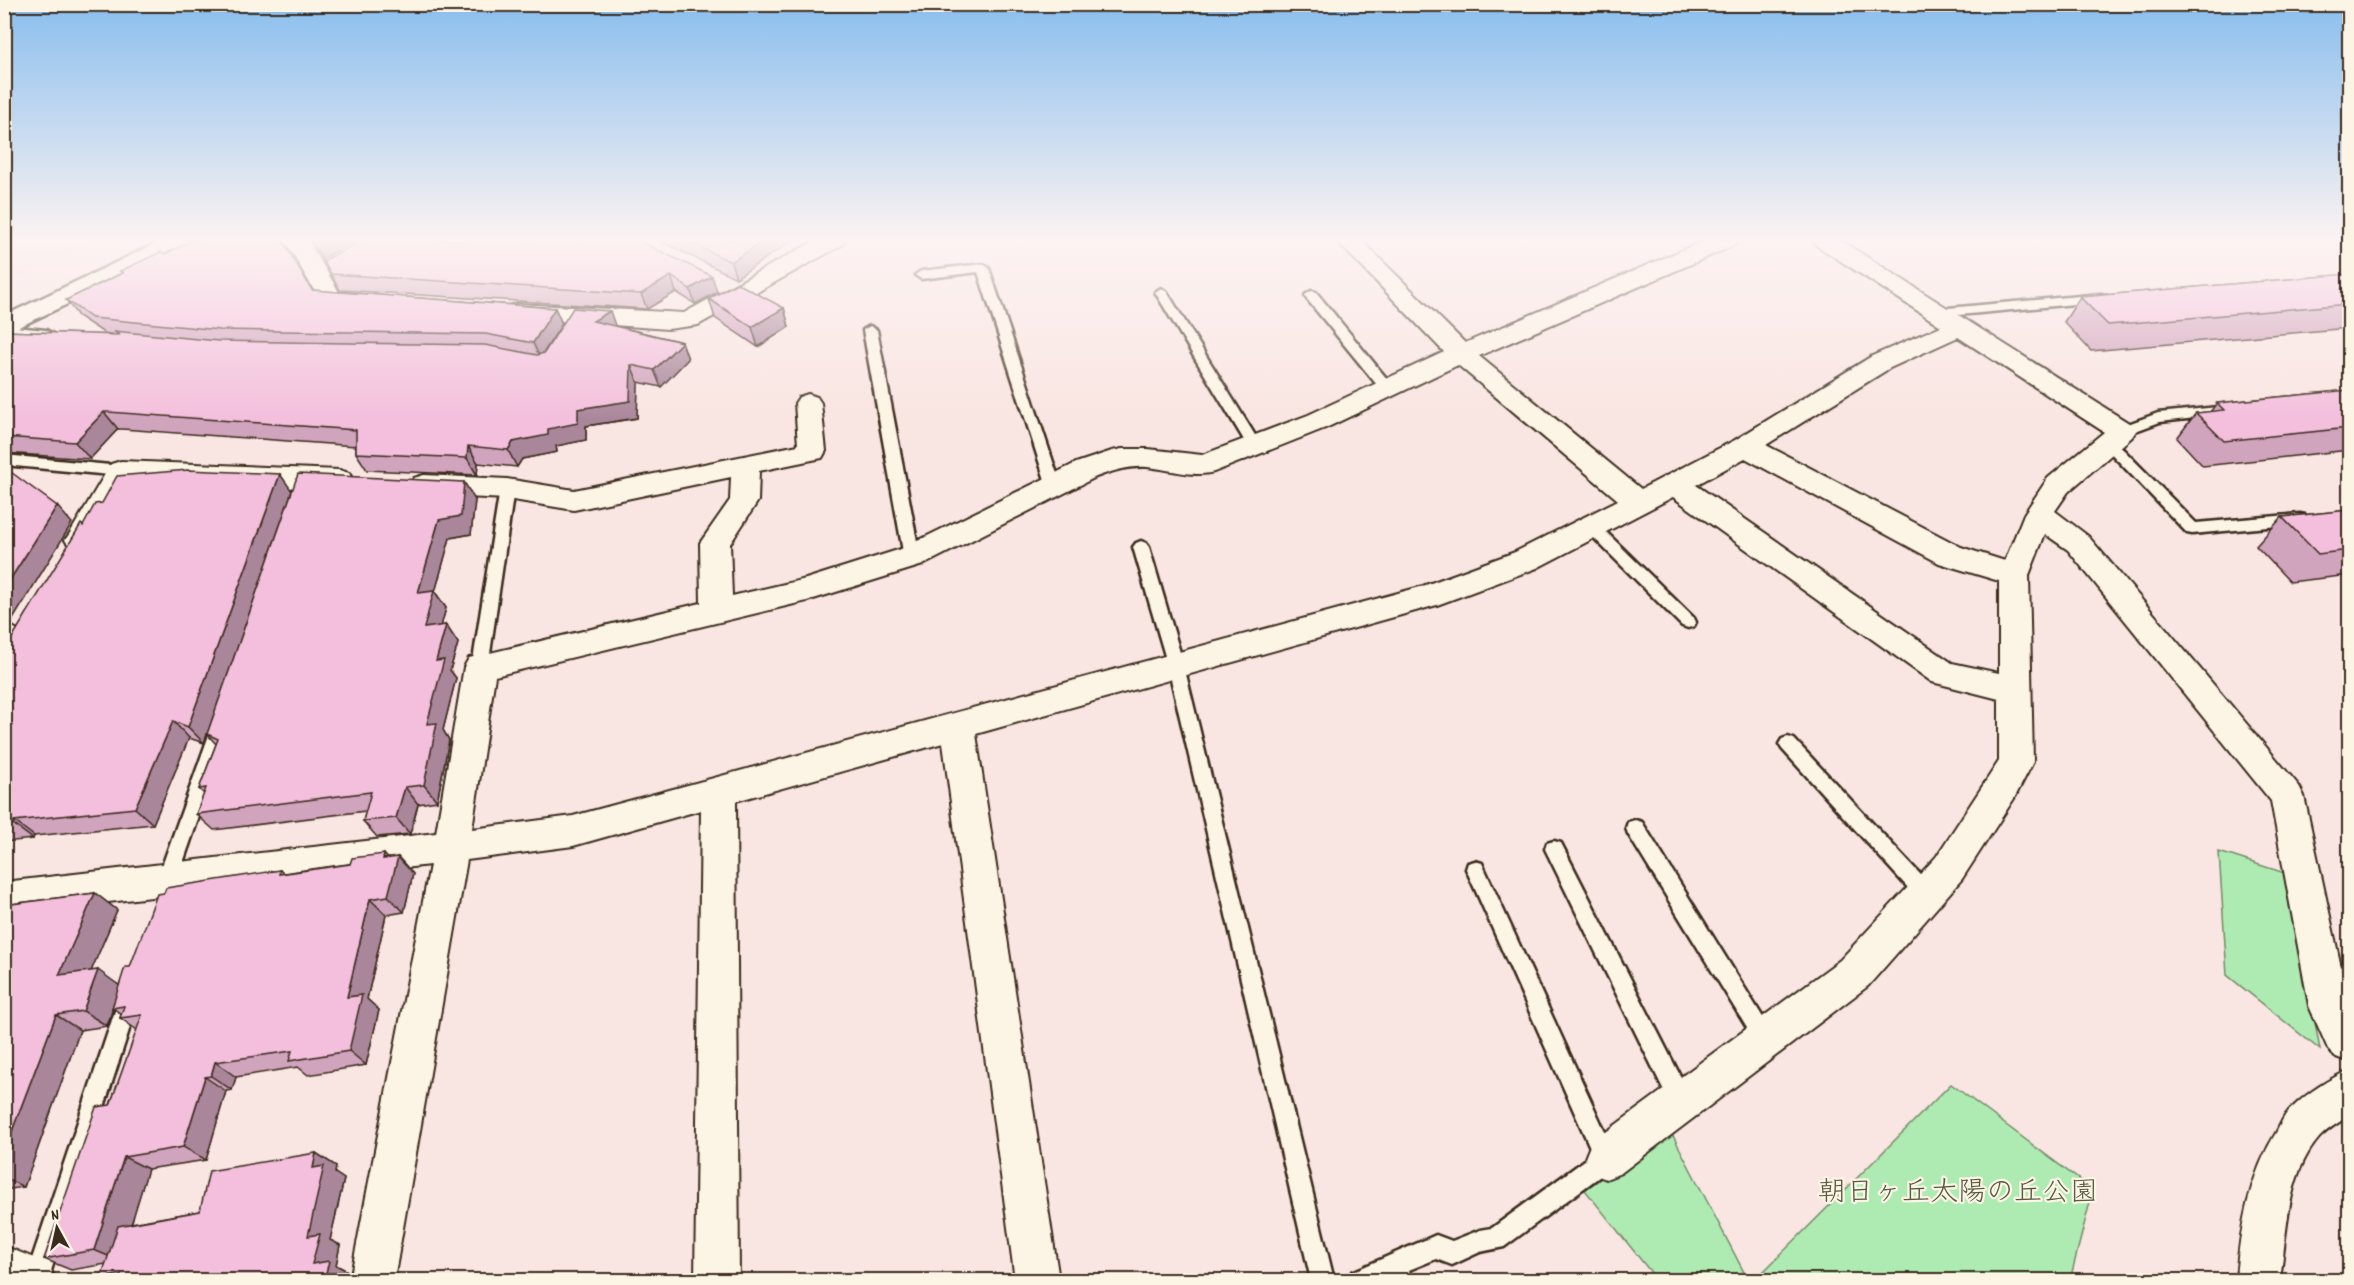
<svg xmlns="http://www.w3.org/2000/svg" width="2354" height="1285" font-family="Dekko,'Klee One',sans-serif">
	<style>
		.built { fill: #f7dae0 }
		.green { fill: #aeebb2; stroke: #748a68; stroke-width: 1.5 }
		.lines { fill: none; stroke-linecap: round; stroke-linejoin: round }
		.lane-casing { stroke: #3b2a1e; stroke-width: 5 }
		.street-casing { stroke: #3b2a1e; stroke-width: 4 }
		.secondary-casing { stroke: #3b2a1e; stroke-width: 5 }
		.lane { fill: #fcf5e5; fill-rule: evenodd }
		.street { fill: #fcf5e5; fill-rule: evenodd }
		.secondary { fill: #fcf5e5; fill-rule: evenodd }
		.wall { fill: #d1a4bd; stroke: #3b2a1e; stroke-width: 1.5 }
		.shaded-wall { fill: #aa869a; stroke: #3b2a1e; stroke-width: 1.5 }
		.building { fill: #f3bfdc; stroke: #3b2a1e; stroke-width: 1.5 }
		.labels { text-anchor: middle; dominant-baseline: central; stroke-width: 4.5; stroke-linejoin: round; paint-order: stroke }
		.near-park-label { font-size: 28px; fill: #585a43; stroke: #fcf5e5 }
	</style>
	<rect width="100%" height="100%" fill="#f9e5e2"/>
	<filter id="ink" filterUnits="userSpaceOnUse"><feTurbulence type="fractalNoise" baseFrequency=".0167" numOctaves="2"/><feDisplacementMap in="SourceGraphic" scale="12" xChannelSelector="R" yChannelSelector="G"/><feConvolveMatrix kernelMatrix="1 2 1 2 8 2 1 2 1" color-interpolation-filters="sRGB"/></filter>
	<g filter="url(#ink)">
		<polygon class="built" points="5,240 102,240 5,285"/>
		<g class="green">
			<polygon points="2219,852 2288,874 2320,1050 2227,975"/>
			<polygon points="1951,1084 2093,1190 2070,1280 1755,1280"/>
			<polygon points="1669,1128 1748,1280 1657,1280 1585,1190"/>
		</g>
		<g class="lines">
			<g class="lane-casing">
				<g id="lane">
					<polygon points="983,264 989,268 1061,486 1059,490 1054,491 1047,486 978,272 921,279 915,275 921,271"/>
					<polygon points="1161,288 1167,292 1261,445 1259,448 1254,450 1247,445 1155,292"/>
					<polygon points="1311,291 1316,292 1392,385 1394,388 1392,391 1382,391 1306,298 1305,295"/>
					<polygon points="2101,294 2106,295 2107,298 2106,301 1937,317 1931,313 1937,309"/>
					<polygon points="4,326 46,330 53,334 46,338 4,334"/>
					<polygon points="870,326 877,330 920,557 918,561 906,561 904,557 863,330"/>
					<polygon points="2218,407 2225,412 2223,415 2160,422 2122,436 2115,431 2117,428 2158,413"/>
					<polygon points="2107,436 2112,438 2196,523 2300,514 2305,515 2308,519 2305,523 2300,524 2192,534 2187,533 2102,444 2100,441"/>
					<polygon points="4,455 121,466 128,471 121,476 4,465"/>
					<polygon points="507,484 514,489 488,667 486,672 480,674 474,672 472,667 500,489"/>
					<polygon points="1591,521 1596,522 1694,618 1696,622 1694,626 1688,628 1682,626 1586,530 1583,526 1586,522"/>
					<polygon points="1141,541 1146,543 1149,547 1184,666 1334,1280 1311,1280 1168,666 1133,547 1136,543"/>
					<polygon points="223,714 229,716 232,721 176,883 173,889 166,891 159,889 156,883 214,721 217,716"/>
					<polygon points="1788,737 1794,739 1933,888 1936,894 1933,900 1926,903 1919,900 1782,749 1779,744 1782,739"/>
					<polygon points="1635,820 1642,822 1772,1032 1775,1039 1772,1046 1765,1049 1758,1046 1628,834 1626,828 1628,822"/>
					<polygon points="1554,841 1561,843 1689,1093 1692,1101 1689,1109 1681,1112 1673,1109 1545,849 1547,843"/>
					<polygon points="1475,861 1482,863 1617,1158 1614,1166 1504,1247 1480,1252 1452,1265 1436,1259 1409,1270 1412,1280 1349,1280 1352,1272 1436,1235 1452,1241 1480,1230 1492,1228 1593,1154 1466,869 1468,863"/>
					<polygon points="129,989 136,992 139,999 48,1280 25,1280 119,999 122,992"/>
				</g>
			</g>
			<g class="street-casing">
				<g id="street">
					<polygon points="285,240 308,240 339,292 374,296 377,301 374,306 365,308 322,304"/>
					<polygon points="816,240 845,240 842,245 698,325 668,329 517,318 508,316 505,311 508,306 517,304 684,313"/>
					<path d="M1336 240H1361L1465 343 1706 240H1738L1735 245 1479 356 1641 489 1735 440 1872 356 1941 326 1816 245 1813 240H1840L2132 425 2136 431 2132 437 2068 492 2055 511 2088 536 2299 786 2304 796 2350 1009V1062L2336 1057 2328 1049 2309 1006 2271 801 2068 550 2045 534 2029 575 2033 762 2015 797 1962 879 1868 986 1621 1173 1606 1179 1591 1173 1585 1158 1591 1143 1840 960 1936 857 1999 761V699L1932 682 1673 497 1537 568 1437 605 976 734 1059 1280H1015L943 743 736 801 739 1280H695L701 810 573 846 467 860 394 1280H350L430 865 4 914V882L436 833 464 667 469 658 701 603 700 543 730 500 731 477 574 510 507 499 424 495 414 492 410 485 414 478 424 475 507 479 574 490 798 445 795 403 799 397 808 394 817 397 821 403 826 451 822 458 759 471 758 501 730 544 732 596 806 579 901 549 1076 463 1112 451 1122 449H1148L1202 455 1308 415 1444 352ZM1958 337 2104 432 2048 478 2024 514 2005 561 1961 547 1766 445 1890 368ZM1458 365 1618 500 1515 552 1420 587 573 816 472 829 495 676 807 601 923 565 1096 477C1114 471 1128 466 1147 467 1169 469 1193 478 1214 472L1328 427ZM1745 458 1939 563 1999 581V673L1952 663 1696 485Z"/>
					<polygon points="121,461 339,470 349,473 353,480 349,487 339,490 129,481 90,547 80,551 70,547 65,540 70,533 111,464"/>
					<path d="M4 624C17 628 26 634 33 646L28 655 17 658 4 654Z"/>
					<path d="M2350 1070V1115C2340 1122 2327 1129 2319 1138 2286 1176 2287 1234 2280 1280H2236C2240 1228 2249 1176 2277 1131 2281 1123 2285 1113 2292 1108 2307 1093 2330 1078 2350 1070Z"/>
					<polygon points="4,1246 49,1264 55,1280 4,1280"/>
				</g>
			</g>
			<g class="secondary-casing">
				<polygon id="secondary" points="163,240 195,240 192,245 4,334 4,316"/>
			</g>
			<use href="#lane" class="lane"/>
			<use href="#street" class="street"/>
			<use href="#secondary" class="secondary"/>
		</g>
		<g class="wall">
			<polygon points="193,240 284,240 283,241 312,290 555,308 562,324 543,353 616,326 682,342 688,359 661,387 638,382 637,418 586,426 586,440 556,446 557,452 522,459 517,467 478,463 477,475 367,470 356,453 356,446 122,429 118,429 90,459 4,453 4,331 116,335 104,333 78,316 66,300 122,273 120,271 165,254"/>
			<polygon points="637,240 717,292 695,304 676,292 647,309 340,290 323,261"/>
			<polygon points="658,240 793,240 736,278"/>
			<polygon points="2349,274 2349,328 2091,351 2064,322 2080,297"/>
			<polygon points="709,299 784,308 789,327 758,347 715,318"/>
			<polygon points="2349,390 2349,450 2203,466 2177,438 2196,413 2210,412 2217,403"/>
			<polygon points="292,491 204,743 189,738 153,824 34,836 33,839 4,842 4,651 83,526"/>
			<polygon points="475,500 471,534 450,538 435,592 446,608 441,626 446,625 458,643 450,670 456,678 443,730 449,740 437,801 418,804 410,834 377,837 363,821 366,811 214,830 196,814 204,794 199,789 216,744 207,734"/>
			<polygon points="2349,510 2349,575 2290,582 2256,546 2282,517"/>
			<polygon points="398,857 413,874 404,912 386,915 367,999 379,1010 366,1065 308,1075 298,1067 236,1077 232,1090 226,1091 206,1160 148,1169 131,1223 200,1211 316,1153 336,1166 335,1173 344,1179 330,1240 340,1245 336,1265 349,1272 347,1281 108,1281 101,1278 106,1264 71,1270 44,1259 110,1105 137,1030 120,1018 121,1014 113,1008 107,1026 80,1030 24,1187 4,1190 4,905 95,893 117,910 91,971 119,985 130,967 164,893 280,870 283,873"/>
		</g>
		<g class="shaded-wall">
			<polygon points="319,240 357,240 322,259 313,243"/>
			<polygon points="765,240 793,240 736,278 731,262"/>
			<polygon points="671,276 676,292 647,309 641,294"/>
			<polygon points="712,276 717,292 695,304 690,289"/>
			<polygon points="555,308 562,324 540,358 533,343"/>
			<polygon points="784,308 789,327 758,347 752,327"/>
			<polygon points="610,311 616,328 593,321"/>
			<polygon points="682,342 688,359 661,387 654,370"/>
			<polygon points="631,365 638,382 637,418 586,426 586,440 556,446 557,452 522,459 517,467 508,450 513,442 548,429 578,409"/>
			<polygon points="104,412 118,429 90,459 75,442"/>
			<polygon points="468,446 478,463 477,475 467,458"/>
			<polygon points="280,474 292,491 204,743 188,727"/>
			<polygon points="464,482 475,500 471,534 450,538 435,592 446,608 436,645 424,628 418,593 439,520"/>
			<polygon points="57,506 72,523 4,634 4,589"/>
			<polygon points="446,625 458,643 450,670 456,678 443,730 449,740 437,801 424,785 427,724 436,661"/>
			<polygon points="173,721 189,738 153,824 135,808"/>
			<polygon points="405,787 418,804 410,834 396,818"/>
			<polygon points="14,821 34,836 33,839 13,824"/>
			<polygon points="384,854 395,866 398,857 413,874 404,912 388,896 383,859"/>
			<polygon points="95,893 117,910 83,990 59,975"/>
			<polygon points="370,899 386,915 367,999 379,1010 366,1065 349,1051 347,997"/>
			<polygon points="98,970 120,986 112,1008 113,1008 107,1026 83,1011"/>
			<polygon points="56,1015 80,1030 24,1187 4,1178 4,1152"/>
			<polygon points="215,1062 236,1077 232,1090 211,1076"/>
			<polygon points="205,1077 226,1091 206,1160 183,1147"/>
			<polygon points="316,1153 336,1166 335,1173 344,1179 330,1240 340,1245 336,1265 349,1272 347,1281 324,1281 312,1264 308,1236 313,1168"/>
			<polygon points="124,1157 148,1169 120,1261 94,1250"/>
		</g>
		<g class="building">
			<polygon points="193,240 282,240 312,290 555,308 533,343 486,334 220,330 92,318 66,300 123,273 120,271 161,252 165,254"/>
			<polygon points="311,240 319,240 313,243"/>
			<polygon points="363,240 637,240 712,276 690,289 671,276 641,294 331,274 323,261"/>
			<polygon points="685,240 765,240 731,262"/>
			<polygon points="2349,274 2349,304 2108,325 2080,297"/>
			<polygon points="737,283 784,308 752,327 709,299"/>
			<polygon points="573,308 610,311 593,321 682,342 654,370 631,365 630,401 578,409 578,423 548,429 548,435 513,442 508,450 468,446 467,458 356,453 356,430 108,412 104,412 75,442 4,437 4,331 120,335 113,331 219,341 485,345 537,355 544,353"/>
			<polygon points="2349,390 2349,428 2224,441 2196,413 2224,410 2217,403"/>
			<polygon points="4,467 57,506 4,589"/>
			<polygon points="188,470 280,474 188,727 173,721 135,808 14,821 13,824 4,825 4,651 81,524 83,526 95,504 102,503 117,476"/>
			<polygon points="298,474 464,482 461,516 439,520 418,593 434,591 424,628 446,625 436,661 444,660 427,724 437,723 424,785 405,787 396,818 363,821 371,792 196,814 206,788 199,789 218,739 207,734"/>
			<polygon points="2349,510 2349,550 2318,554 2282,517"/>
			<polygon points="384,854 383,859 398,857 388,896 370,899 347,997 362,995 349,1051 289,1061 292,1051 215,1062 211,1076 205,1077 183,1147 124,1157 94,1250 44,1259 96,1107 110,1105 142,1015 120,1018 124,1006 112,1008 125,967 130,967 157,894 164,893 166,888 280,870 279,874 350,864 352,858"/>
			<polygon points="95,893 59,975 98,970 83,1011 56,1015 4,1152 4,905"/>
			<polygon points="316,1153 313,1168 324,1166 308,1236 320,1234 312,1264 329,1261 324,1281 119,1281 121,1274 101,1278 118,1226 200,1211 209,1171"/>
		</g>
	</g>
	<linearGradient id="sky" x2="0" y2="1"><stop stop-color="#89beee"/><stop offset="0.57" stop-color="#fcf3f2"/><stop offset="1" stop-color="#fcf3f2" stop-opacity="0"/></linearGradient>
	<rect width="2354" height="420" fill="url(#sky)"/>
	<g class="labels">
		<g class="near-park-label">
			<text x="1958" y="1195">朝日ヶ丘太陽の丘公園</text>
		</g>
	</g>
	<rect width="2354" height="1285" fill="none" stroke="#fcf5e5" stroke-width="24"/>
	<rect x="12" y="12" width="2330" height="1261" fill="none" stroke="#3b2a1e" stroke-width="2" filter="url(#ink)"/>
	<g transform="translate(57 1228) rotate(352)" stroke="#fcf5e5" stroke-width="4.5" paint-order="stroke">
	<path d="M0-4.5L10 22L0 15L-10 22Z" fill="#3b2a1e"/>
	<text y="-9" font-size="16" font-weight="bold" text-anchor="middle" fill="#3b2a1e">N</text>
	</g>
</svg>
